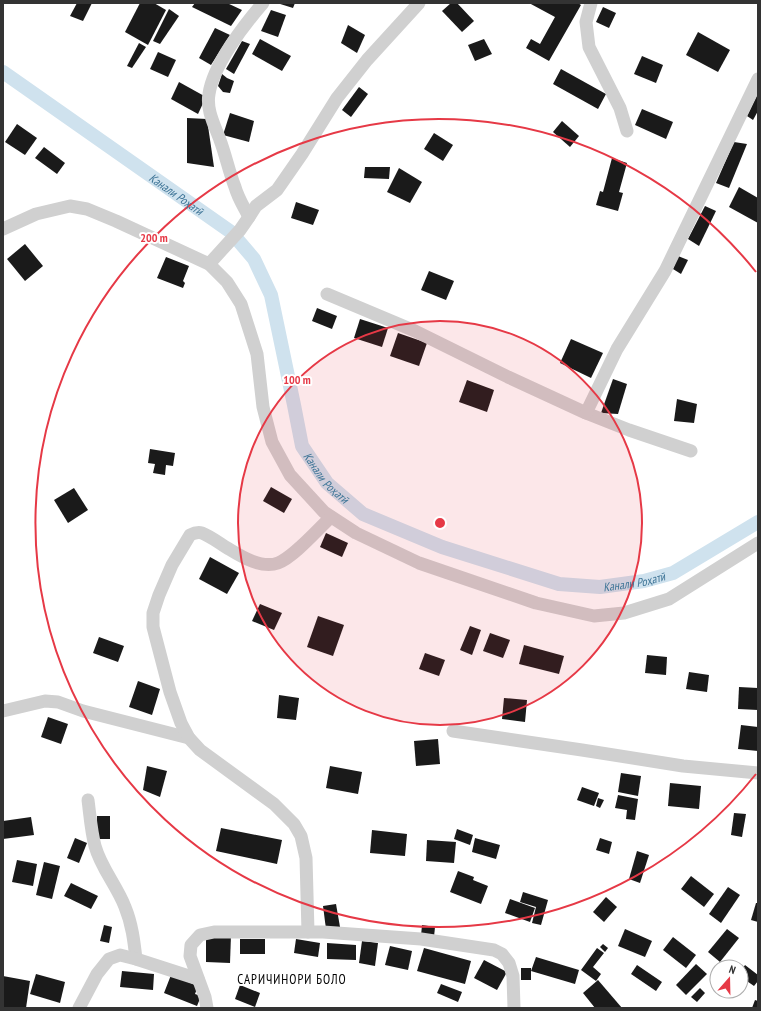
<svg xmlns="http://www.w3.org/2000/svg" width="761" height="1011" font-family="'PT Sans Narrow',sans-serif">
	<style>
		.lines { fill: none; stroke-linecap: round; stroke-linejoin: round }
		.canal { stroke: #cfe2ee; stroke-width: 14 }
		.building { fill: #1a1a1a }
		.minor { stroke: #d0d0d0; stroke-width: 13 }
		.ring { fill: none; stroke: #e63946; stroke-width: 2 }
		.labels { text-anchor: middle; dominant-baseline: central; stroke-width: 4; stroke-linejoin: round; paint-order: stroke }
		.water-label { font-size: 12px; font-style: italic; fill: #3f7597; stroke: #fff }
		.quarter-label { font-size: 13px; letter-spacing: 1px; fill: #000; stroke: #fff }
		.centre { fill: #e63946; stroke: #fff; stroke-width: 2 }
		.ring-label { font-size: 12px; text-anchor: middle; font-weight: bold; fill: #e63946; stroke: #fff; stroke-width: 4; stroke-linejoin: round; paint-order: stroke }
	</style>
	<rect width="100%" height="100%" fill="#fff"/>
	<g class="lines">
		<path class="canal" id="s1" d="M3 72 231 232 254 259 271 295 294 405 302 446 327 483 363 514 442 547 559 584 600 587 644 581 673 573 758 522"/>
	</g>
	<g class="building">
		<polygon points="77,3 92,3 83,21 70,16"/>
		<polygon points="140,3 154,3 166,10 148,45 125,32"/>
		<polygon points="195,3 227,3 242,10 231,26 192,7"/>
		<polygon points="277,3 295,3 293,8"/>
		<polygon points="451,3 457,3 474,21 462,32 442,11"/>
		<polygon points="529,3 578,3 581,5 549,61 526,48 531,39 540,44 555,17"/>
		<polygon points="603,7 616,13 609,28 596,22"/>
		<polygon points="169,9 179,16 160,44 153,41"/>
		<polygon points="271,10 286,15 278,37 261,31"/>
		<polygon points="348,25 365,35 357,53 341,43"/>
		<polygon points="215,28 230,35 211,65 199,58"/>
		<polygon points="698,32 730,50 718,72 686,55"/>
		<polygon points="260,39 291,56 282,71 252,54"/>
		<polygon points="484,39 492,54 475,61 468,45"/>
		<polygon points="242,41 250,44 234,74 226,69"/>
		<polygon points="139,43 146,47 132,68 127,66"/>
		<polygon points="158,52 176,60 168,77 150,69"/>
		<polygon points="642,56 663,65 656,83 634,74"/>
		<polygon points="561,69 606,94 598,109 553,84"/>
		<polygon points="222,74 227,78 234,81 230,93 223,92 218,86"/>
		<polygon points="179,82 206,97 198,114 171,99"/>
		<polygon points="359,87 368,94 351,117 342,110"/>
		<polygon points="758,93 758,111 753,120 747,116"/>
		<polygon points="642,109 673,122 666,139 635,125"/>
		<polygon points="230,113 254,121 249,142 223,135"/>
		<polygon points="187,118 207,119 214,167 187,163"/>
		<polygon points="562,121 579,136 570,147 553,132"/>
		<polygon points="17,124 37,138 25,155 5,142"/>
		<polygon points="434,133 453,145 443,161 424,149"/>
		<polygon points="734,142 747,144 729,188 716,183"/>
		<polygon points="44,147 65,163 57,174 35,158"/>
		<polygon points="612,158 627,163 619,192 623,193 618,211 596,205 600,191 603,192"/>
		<polygon points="365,167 390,167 389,179 364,178"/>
		<polygon points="399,168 422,182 410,203 387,192"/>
		<polygon points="739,187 758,198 758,223 729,207"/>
		<polygon points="296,202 319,210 313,225 291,218"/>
		<polygon points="705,206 716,211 699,246 688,239"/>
		<polygon points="25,244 43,266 25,281 7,259"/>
		<polygon points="678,256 688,260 681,274 673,269"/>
		<polygon points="166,257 189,266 183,281 185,283 183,288 157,278"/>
		<polygon points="429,271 454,281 446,300 421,290"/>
		<polygon points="317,308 337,316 332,329 312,321"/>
		<polygon points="360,319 388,328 382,347 354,338"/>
		<polygon points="398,333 427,343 419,366 390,356"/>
		<polygon points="571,339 603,353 591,378 560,363"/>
		<polygon points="613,379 627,384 618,414 601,413"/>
		<polygon points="467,380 494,390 487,412 459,402"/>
		<polygon points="677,399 697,404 694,423 674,421"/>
		<polygon points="150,449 175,453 173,466 166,465 165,475 153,473 155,464 148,463"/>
		<polygon points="271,487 292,499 284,513 263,501"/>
		<polygon points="74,488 88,510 68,523 54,500"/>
		<polygon points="326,533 348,543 342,557 320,547"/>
		<polygon points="210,557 239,573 227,594 199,579"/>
		<polygon points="260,604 282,613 274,630 252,621"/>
		<polygon points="318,616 344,625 333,656 307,647"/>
		<polygon points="470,626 481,630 472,655 460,650"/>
		<polygon points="490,633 510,640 503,658 483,651"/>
		<polygon points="99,637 124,646 118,662 93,653"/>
		<polygon points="524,645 564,656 559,674 519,664"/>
		<polygon points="425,653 445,660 439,676 419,669"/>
		<polygon points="647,655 667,657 666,675 645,673"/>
		<polygon points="689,672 709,675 707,692 686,689"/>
		<polygon points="138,681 160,689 152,715 129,707"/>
		<polygon points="739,687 758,688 758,710 738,709"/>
		<polygon points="279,695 299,698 296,720 277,718"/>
		<polygon points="504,698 527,700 525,722 502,719"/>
		<polygon points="48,717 68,724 61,744 41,737"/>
		<polygon points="741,725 758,727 758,751 738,749"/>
		<polygon points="438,739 440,764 416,766 414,741"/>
		<polygon points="147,766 167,771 160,797 143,790"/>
		<polygon points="330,766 362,772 358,794 326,788"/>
		<polygon points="621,773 641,776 638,796 618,792"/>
		<polygon points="670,783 701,786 699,809 668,806"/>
		<polygon points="582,787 599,793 594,806 577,800"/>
		<polygon points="618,795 638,799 635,820 626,819 627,810 615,808"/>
		<polygon points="598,798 604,800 600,808 596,806"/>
		<polygon points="734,813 746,814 742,837 731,835"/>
		<rect x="97" y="816" width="13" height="23"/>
		<polygon points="31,817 34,835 3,839 3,821"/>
		<polygon points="221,828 282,840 277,864 216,851"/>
		<polygon points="457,829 473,835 470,845 454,839"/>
		<polygon points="372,830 407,834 405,856 370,853"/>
		<polygon points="75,838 87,843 79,863 67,858"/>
		<polygon points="475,838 500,845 496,859 472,852"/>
		<polygon points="600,838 612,842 609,854 596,850"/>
		<polygon points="427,840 456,842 454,863 426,861"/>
		<polygon points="637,851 649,855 640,883 629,879"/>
		<polygon points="17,860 37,864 33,886 12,882"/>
		<polygon points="44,862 60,866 52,899 36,895"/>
		<polygon points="458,871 474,877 473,880 488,886 481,904 450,892"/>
		<polygon points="691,876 714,894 704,907 681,889"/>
		<polygon points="71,883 98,896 91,909 64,896"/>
		<polygon points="728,887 740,895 721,923 709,914"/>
		<polygon points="523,892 548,900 541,925 532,923 536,907 520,902"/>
		<polygon points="606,897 617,907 604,922 593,912"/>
		<polygon points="510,899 535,908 530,922 505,913"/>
		<polygon points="756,903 758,903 758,922 751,920"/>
		<polygon points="336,904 340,927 326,929 323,906"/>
		<polygon points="104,925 112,927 109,943 100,941"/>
		<polygon points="422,925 435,927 434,937 421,936"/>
		<polygon points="625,929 652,941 645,957 618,946"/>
		<polygon points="727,929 739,938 720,962 708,952"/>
		<polygon points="206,935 231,935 230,963 206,962"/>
		<polygon points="673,937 696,955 686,968 663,950"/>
		<rect x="240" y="939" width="25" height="15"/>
		<polygon points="296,939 320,943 318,957 294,953"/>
		<polygon points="362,941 378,943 375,966 359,963"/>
		<polygon points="327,943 356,945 356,960 327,959"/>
		<polygon points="603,944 608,948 605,952 600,947"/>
		<polygon points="390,946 412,951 408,970 385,965"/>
		<polygon points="424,948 471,961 465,984 417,971"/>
		<polygon points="597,948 604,953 593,967 601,974 596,981 581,970"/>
		<polygon points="536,957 579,970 575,984 531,971"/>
		<polygon points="484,960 507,972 497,990 474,978"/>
		<polygon points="734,962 743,968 745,965 758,975 758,981 754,986 741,977 741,967 730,967"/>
		<polygon points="696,964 707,974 686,995 676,985"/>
		<polygon points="637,965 662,982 656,991 631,974"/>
		<rect x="521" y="968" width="10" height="12"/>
		<polygon points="122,971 154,974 153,990 120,987"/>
		<polygon points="36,974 65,982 60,1003 30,994"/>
		<polygon points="171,975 198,986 195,994 201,996 197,1006 164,993"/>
		<polygon points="3,976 30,981 26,1008 3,1008"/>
		<polygon points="598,980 622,1008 595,1008 583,993"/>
		<polygon points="441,984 462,992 458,1002 437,993"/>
		<polygon points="240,985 260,993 255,1007 235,999"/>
		<polygon points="700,988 705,993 697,1002 691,997"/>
		<polygon points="755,1000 758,1001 758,1008 752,1008"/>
	</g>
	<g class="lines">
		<g class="minor">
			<polyline points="591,3 586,22 589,47 620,108 627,131"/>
			<path d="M249 217C244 207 238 198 235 187 229 172 226 156 220 140 215 126 206 110 209 94 213 65 244 25 263 3"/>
			<polyline points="3,229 36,214 70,206 87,209 116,221 209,264 227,282 241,304 257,354 263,407 272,442 290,475 324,512 356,533 419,563 536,603 594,616 624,613 669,599 758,543"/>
			<polyline points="209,264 240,230 249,217 256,206 277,190 302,154 337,98 367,60 419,3"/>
			<polyline points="327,294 415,331 508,377 586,413 629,430 691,451"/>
			<polyline points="586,413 617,349 665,271 758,79"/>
			<polyline points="3,711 45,701 58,702 83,711 189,738"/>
			<polyline points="453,731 582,750 683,766 758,773"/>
			<path d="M88 800C90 815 91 831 95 846 101 868 117 886 125 907 132 924 134 941 136 959"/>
			<path d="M308 932 306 858 301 836 294 824 274 804 200 750 189 738 181 723 170 692 153 627V613L159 595 172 565 190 535C194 533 198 532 202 533 212 537 220 544 229 549 242 557 262 569 278 563 294 557 318 529 331 517"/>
			<polyline points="79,1008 97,974 109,959 120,955 136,959 198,979"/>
			<polyline points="207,1008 205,997 190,956 191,945 200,935 214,932 323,932 421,939 494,950 502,954 509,963 513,976 514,1008"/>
		</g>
	</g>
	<circle cx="440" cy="523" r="202" fill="#e63946" fill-opacity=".12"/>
	<g class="ring">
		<circle cx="440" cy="523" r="202"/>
		<path d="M756 774A404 404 0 1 1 756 272"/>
	</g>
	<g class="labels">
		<g class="water-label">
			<text stroke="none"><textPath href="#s1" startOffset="212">Канали Роҳатӣ</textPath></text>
			<text stroke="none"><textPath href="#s1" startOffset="548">Канали Роҳатӣ</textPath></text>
			<text stroke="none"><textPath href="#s1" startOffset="884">Канали Роҳатӣ</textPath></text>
		</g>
		<g class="quarter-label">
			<text x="292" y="979">САРИЧИНОРИ БОЛО</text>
		</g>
	</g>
	<circle cx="440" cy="523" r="6" class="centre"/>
	<g class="ring-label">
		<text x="154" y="242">200 m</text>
		<text x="297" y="384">100 m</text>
	</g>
	<rect width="761" height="1011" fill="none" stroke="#333333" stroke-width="8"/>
	<g transform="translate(729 979) rotate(20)"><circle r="19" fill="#ffffff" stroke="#adadad"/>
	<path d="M0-3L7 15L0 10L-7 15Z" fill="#e63946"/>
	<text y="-6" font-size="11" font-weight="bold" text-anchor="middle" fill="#333333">N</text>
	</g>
</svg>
